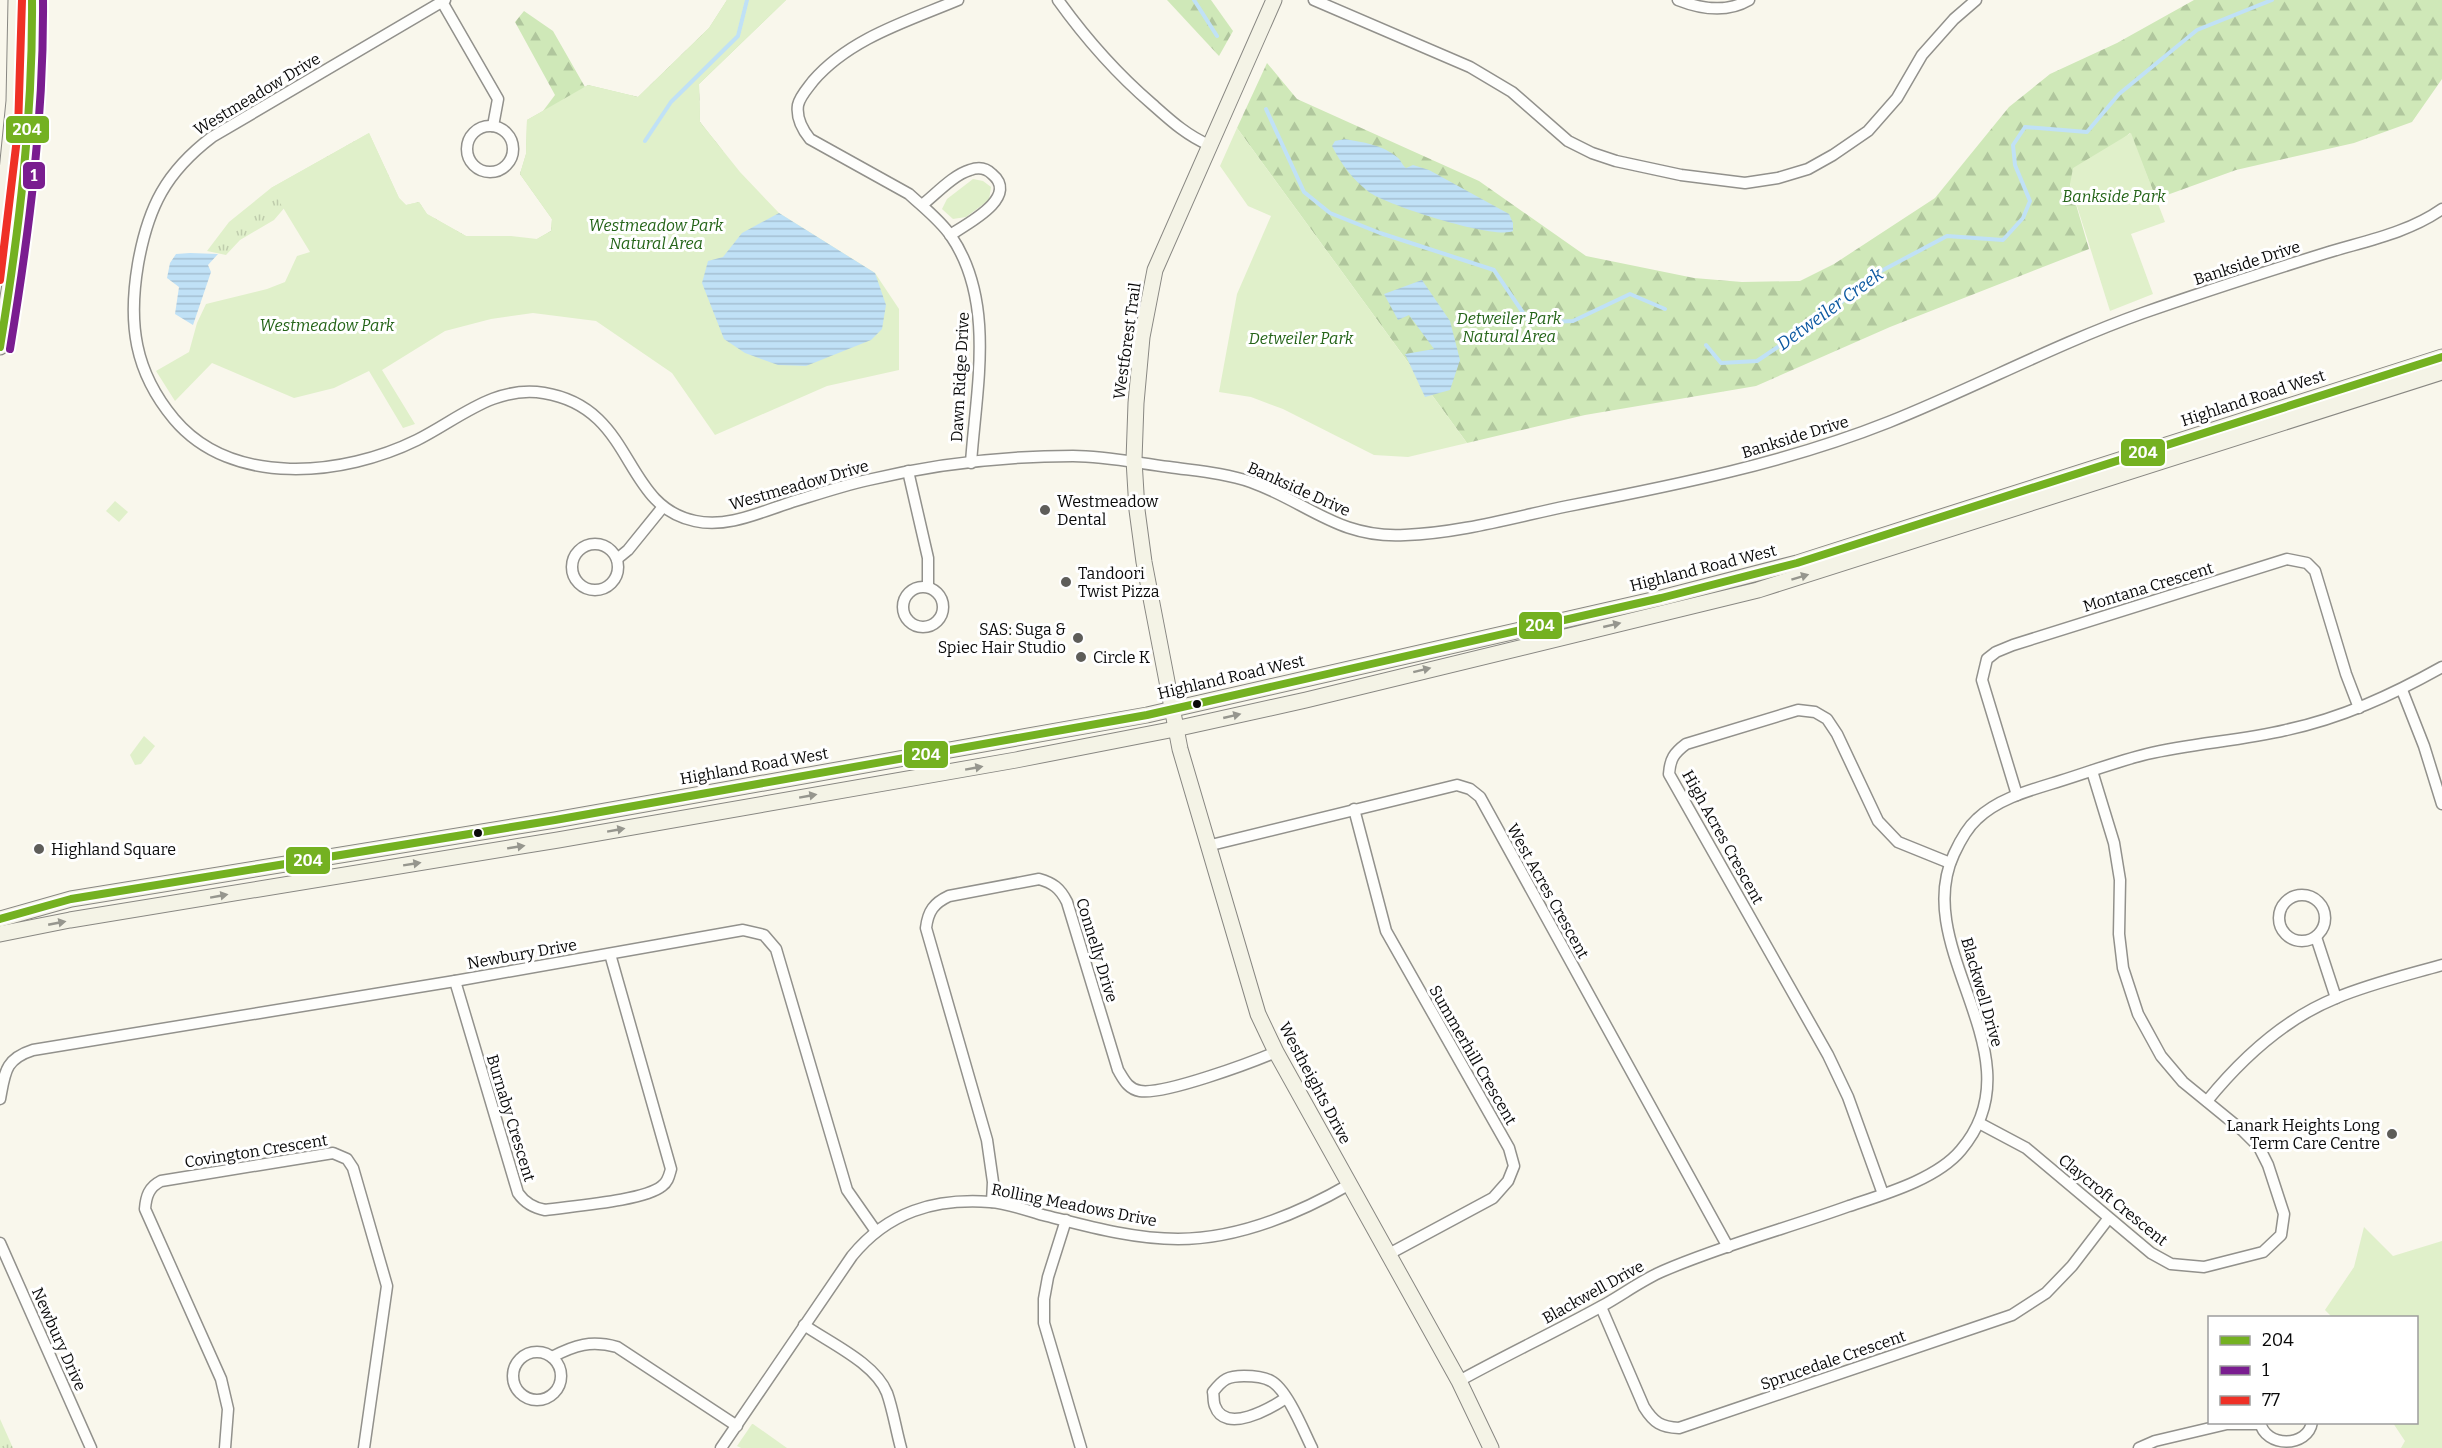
<svg xmlns="http://www.w3.org/2000/svg" width="2442" height="1448" font-family="Bitter,serif">
	<style>
		.grass { fill: url(#grass-tufts) }
		.forest { fill: url(#forest-firs) }
		.park { fill: #e0f0ca }
		.water { fill: url(#water-rules) }
		.lines { fill: none; stroke-linecap: round; stroke-linejoin: round }
		.stream { stroke: #c0e1f6; stroke-width: 4 }
		.street-casing { stroke: #92918c; stroke-width: 13 }
		.secondary-casing { stroke: #888782; stroke-width: 17 }
		.street { stroke: #fefefc; stroke-width: 10 }
		.secondary { stroke: #f4f3e6; stroke-width: 15 }
		.bus-1-casing { stroke: #fff; stroke-width: 12 }
		.bus-2-casing { stroke: #fff; stroke-width: 12 }
		.bus-3-casing { stroke: #fff; stroke-width: 12 }
		.bus-1 { stroke: #74b121; stroke-width: 8 }
		.bus-2 { stroke: #7a1d90; stroke-width: 8 }
		.bus-3 { stroke: #ef3026; stroke-width: 8 }
		.oneway { fill: #96968e }
		.poi-dot { fill: #5e5d59; stroke: #fff; stroke-width: 2 }
		.bus-dot { fill: #0a0a0a; stroke: #fff; stroke-width: 2 }
		.labels { text-anchor: middle; dominant-baseline: central; stroke-width: 6; stroke-linejoin: round; paint-order: stroke }
		.street-label { font-size: 16px; fill: #0a0a0a; stroke: #fff }
		.park-label { font-size: 16px; font-style: italic; fill: #246418; stroke: #fff }
		.poi-label { font-size: 16px; fill: #0a0a0a; stroke: #fff; text-anchor: start }
		.water-label { font-size: 18px; font-style: italic; fill: #0d59a1; stroke: #fff }
		.line-badge { stroke: #fff; stroke-width: 2 }
		.badge-label { font-size: 16px; text-anchor: middle; font-weight: bold; fill: #fff }
	</style>
	<defs>
		<pattern id="grass-tufts" width="24" height="20" patternUnits="userSpaceOnUse" patternTransform="scale(1.5)"><rect width="24" height="20" fill="#e0f0ca"/><path d="M3 7l-1-3M5 7V3M7 7l1-3M15 17l-1-3M17 17v-4M19 17l1-3" fill="none" stroke="#bfccac"/></pattern>
		<pattern id="forest-firs" width="22" height="20" patternUnits="userSpaceOnUse" patternTransform="scale(1.5)"><rect width="22" height="20" fill="#cfe8b8"/><path d="M5 1l3.5 6h-7zM16 11l3.5 6h-7z" fill="#b0c69d"/></pattern>
		<pattern id="water-rules" width="6" height="5" patternUnits="userSpaceOnUse" patternTransform="scale(1.5)"><rect width="6" height="5" fill="#c0e1f6"/><path d="M0 2.5h6" fill="none" stroke="#a4c0d2"/></pattern>
	</defs>
	<rect width="100%" height="100%" fill="#f9f7ec"/>
	<g class="grass">
		<polygon points="369,133 399,198 406,205 419,202 427,214 466,236 511,236 479,243 292,199 274,220 240,240 226,255 207,251 229,222 271,188"/>
		<polygon points="0,1419 13,1448 0,1448"/>
	</g>
	<g class="forest">
		<polygon points="727,0 786,0 699,84 700,122 723,151 582,235 537,239 551,231 552,219 520,174 526,154 527,120 543,111 555,95 515,22 524,11 553,31 585,87 588,85 638,97 709,28"/>
		<polygon points="1167,0 1211,0 1233,31 1219,56"/>
		<polygon points="2194,0 2442,0 2442,79 2412,122 2354,143 2236,170 2156,199 2130,133 2070,184 2089,249 1890,327 1756,386 1585,415 1467,443 1237,128 1267,63 1297,99 1479,181 1586,256 1694,278 1742,282 1800,281 1834,264 1935,198 2009,107 2050,74 2117,43"/>
	</g>
	<g class="park">
		<polygon points="727,0 786,0 699,84 700,122 740,172 779,213 875,273 899,309 899,370 827,386 715,435 672,373 596,321 533,313 491,319 445,331 382,370 415,424 403,428 369,371 334,388 294,398 212,363 175,401 156,371 189,352 197,323 206,304 267,289 285,282 297,256 310,252 271,188 369,133 399,198 406,205 419,202 427,214 466,236 511,236 537,239 551,231 552,219 520,174 526,154 527,120 588,85 638,97 709,28"/>
		<polygon points="1237,128 1467,443 1408,457 1374,455 1283,409 1251,397 1219,392 1237,294 1271,216 1248,206 1220,166"/>
		<polygon points="2131,133 2165,222 2131,234 2153,294 2110,311 2070,184 2073,168"/>
		<polygon points="973,179 983,181 991,187 989,200 966,217 953,219 942,209 947,199"/>
		<polygon points="115,501 128,512 119,522 106,511"/>
		<polygon points="144,736 155,746 141,764 135,765 130,755"/>
		<polygon points="2364,1227 2393,1256 2442,1241 2442,1448 2401,1448 2405,1441 2393,1423 2416,1422 2416,1318 2332,1317 2325,1310 2354,1267"/>
		<polygon points="752,1424 753,1424 787,1448 741,1448 737,1446"/>
	</g>
	<g class="water">
		<path d="M1345 139C1362 142 1383 145 1397 157 1401 160 1402 165 1406 168L1413 165 1429 170 1509 214 1513 223V231C1495 240 1386 205 1369 192 1352 179 1342 165 1332 146L1335 141Z"/>
		<polygon points="779,213 875,273 886,305 882,329 871,340 806,366 778,365 745,353 724,339 702,283 708,261 723,257 742,233"/>
		<polygon points="190,253 218,254 208,265 211,272 193,325 175,314 179,287 167,278 170,263 176,254"/>
		<polygon points="1422,280 1450,321 1460,360 1450,390 1425,397 1405,354 1434,349 1409,315 1398,320 1384,294"/>
	</g>
	<g class="lines">
		<g class="stream">
			<polyline points="1194,0 1217,36"/>
			<polyline points="1266,109 1304,192 1330,213 1380,233 1494,270 1530,323 1573,321 1630,294 1665,309"/>
			<polyline points="645,141 671,102 738,36 747,0"/>
			<polyline points="1706,345 1721,363 1757,361 1834,309 1868,278 1947,236 2003,240 2023,218 2030,201 2015,165 2013,145 2025,127 2087,132 2119,94 2197,30 2272,0"/>
		</g>
		<g class="street-casing">
			<g id="street">
				<polyline points="441,0 498,99 493,126"/>
				<path d="M445 0 212 137C166 172 148 207 138 264 128 323 134 371 174 419 232 488 344 476 417 440 459 419 494 385 544 393 636 408 621 506 695 521 727 528 758 513 789 503 815 495 841 486 868 480 934 464 1005 456 1073 456 1106 456 1137 463 1169 467 1197 471 1225 473 1251 482 1307 502 1339 539 1405 535 1460 533 1515 517 1568 506 1676 485 1786 463 1889 422 1974 388 2056 344 2143 313 2203 292 2265 272 2326 253 2365 241 2408 233 2442 209"/>
				<path d="M958 0C908 21 850 38 813 81 808 88 800 96 798 105 796 118 802 129 810 139L909 194C923 207 940 220 951 236 996 302 976 389 971 463"/>
				<path d="M1058 0C1086 39 1116 73 1152 104 1170 120 1186 135 1209 145"/>
				<polyline points="1314,0 1470,67 1512,92 1568,141 1592,153 1616,161 1681,175 1745,183 1778,178 1808,169 1833,155 1868,131 1897,98 1922,55 1954,19 1976,0"/>
				<path d="M1678 0C1701 9 1727 13 1749 0"/>
				<circle cx="490" cy="149" r="23"/>
				<path d="M922 205C936 194 953 175 970 170 978 167 986 168 992 174 1020 197 967 224 950 235"/>
				<polyline points="908,471 928,558 928,587"/>
				<circle cx="595" cy="567" r="23"/>
				<polyline points="617,559 628,550 662,508"/>
				<circle cx="923" cy="607" r="20"/>
				<polyline points="2402,690 2424,746 2442,804"/>
				<polyline points="2017,795 1982,680 1987,659 1996,652 2013,645 2287,559 2307,563 2315,571 2346,674 2359,708"/>
				<polyline points="1354,809 1386,931 1509,1148 1514,1166 1508,1181 1493,1198 1387,1255"/>
				<polyline points="1207,846 1457,785 1470,789 1480,797 1728,1247"/>
				<circle cx="2302" cy="918" r="23"/>
				<polyline points="2316,937 2336,998"/>
				<path d="M455 981 518 1193C525 1203 534 1208 545 1210 571 1206 644 1201 662 1186 668 1182 669 1176 671 1169L610 954"/>
				<path d="M0 1099C5 1072 5 1059 33 1050L455 981 743 930 764 935 776 949 847 1190 875 1230"/>
				<path d="M2207 1101C2242 1058 2284 1019 2336 998 2369 984 2407 975 2442 965"/>
				<polyline points="1979,1123 2026,1148 2151,1253 2171,1264 2204,1267 2263,1252 2281,1235 2284,1214 2268,1165 2259,1147 2243,1131 2183,1082 2161,1056 2138,1014 2123,968 2119,934 2120,880 2114,843 2092,771"/>
				<path d="M1883 1194 1848 1097 1828 1055 1669 774C1670 759 1674 753 1686 744L1798 710 1815 712 1827 719 1837 734 1878 821 1898 842 1950 863"/>
				<path d="M992 1202 993 1182 987 1140 926 928C928 911 934 903 949 896L1039 879C1053 883 1060 888 1067 902L1118 1070C1124 1080 1128 1089 1140 1091 1164 1095 1250 1063 1276 1052"/>
				<polyline points="1066,1220 1048,1277 1044,1299 1044,1323 1081,1448"/>
				<polyline points="0,1243 91,1448"/>
				<path d="M1601 1307 1644 1407C1654 1423 1661 1427 1679 1428L2012 1315 2046 1293 2072 1266 2108 1219"/>
				<path d="M804 1325C830 1343 875 1363 887 1393 893 1410 896 1430 901 1448"/>
				<circle cx="537" cy="1376" r="24"/>
				<path d="M552 1357C575 1345 591 1340 617 1347L737 1426"/>
				<path d="M1459 1381C1506 1355 1555 1332 1602 1306 1622 1295 1642 1280 1663 1271 1723 1245 1788 1228 1849 1206 1885 1194 1937 1179 1961 1150 2041 1056 1909 950 1954 854 1960 841 1967 828 1977 819 1999 798 2031 790 2060 781 2089 772 2118 761 2147 754 2193 743 2240 741 2286 730 2342 718 2392 695 2442 667"/>
				<path d="M1286 1398C1271 1408 1225 1435 1215 1406 1213 1402 1214 1396 1213 1392 1223 1379 1228 1376 1244 1376 1252 1376 1264 1377 1271 1381 1287 1389 1304 1432 1312 1448"/>
				<path d="M2260 1422C2265 1448 2308 1448 2312 1422"/>
				<path d="M225 1448 228 1409 221 1379 145 1209C146 1196 149 1187 161 1181L333 1153 347 1159 353 1168 387 1286 364 1448"/>
				<path d="M721 1448 852 1256C888 1212 934 1198 990 1202 1007 1203 1026 1210 1043 1215 1087 1226 1132 1239 1178 1239 1239 1239 1298 1214 1350 1184"/>
				<polyline points="2139,1448 2155,1441 2227,1424 2260,1424"/>
			</g>
		</g>
		<g class="secondary-casing">
			<g id="secondary">
				<polyline points="1274,0 1155,270 1142,337 1136,403 1134,460 1137,510 1144,562 1180,749 1258,1014 1276,1052 1459,1381 1491,1448"/>
				<polyline points="0,241 14,101 16,0"/>
				<path d="M0 347C19 232 36 117 32 0"/>
				<polyline points="0,919 71,899 555,820 1147,715 1661,598 1797,563 2442,357"/>
				<polyline points="0,934 70,920 558,840 1016,760 1175,729 1306,700 1758,590 2442,372"/>
			</g>
		</g>
		<use href="#street" class="street"/>
		<use href="#secondary" class="secondary"/>
		<g class="bus-1-casing">
			<g id="bus-1">
				<path d="M0 347C19 232 33 117 32 0"/>
				<polyline points="0,919 71,899 555,820 1147,715 1661,598 1797,563 2442,357"/>
			</g>
		</g>
		<g class="bus-2-casing">
			<path id="bus-2" d="M10 349C29 233 44 118 43 0"/>
		</g>
		<g class="bus-3-casing">
			<polyline id="bus-3" points="0,280 18,130 22,0"/>
		</g>
		<use href="#bus-1" class="bus-1"/>
		<use href="#bus-2" class="bus-2"/>
		<use href="#bus-3" class="bus-3"/>
	</g>
	<defs><path id="oneway-solid" d="M-6-.8H1V-3.2L6.5 0L1 3.2V.8H-6Z" transform="scale(1.5)"/></defs>
	<g class="oneway">
		<use href="#oneway-solid" transform="translate(1800 577) rotate(-17)"/>
		<use href="#oneway-solid" transform="translate(1612 625) rotate(-13)"/>
		<use href="#oneway-solid" transform="translate(1422 670) rotate(-14)"/>
		<use href="#oneway-solid" transform="translate(1232 716) rotate(-13)"/>
		<use href="#oneway-solid" transform="translate(974 768) rotate(-10)"/>
		<use href="#oneway-solid" transform="translate(808 796) rotate(-10)"/>
		<use href="#oneway-solid" transform="translate(616 830) rotate(-10)"/>
		<use href="#oneway-solid" transform="translate(516 847) rotate(-9)"/>
		<use href="#oneway-solid" transform="translate(412 864) rotate(-9)"/>
		<use href="#oneway-solid" transform="translate(219 896) rotate(-10)"/>
		<use href="#oneway-solid" transform="translate(57 923) rotate(-11)"/>
	</g>
	<g class="poi-dot">
		<circle cx="1045" cy="510" r="6"/>
		<circle cx="1066" cy="582" r="6"/>
		<circle cx="1078" cy="638" r="6"/>
		<circle cx="1081" cy="657" r="6"/>
		<circle cx="39" cy="849" r="6"/>
		<circle cx="2392" cy="1134" r="6"/>
	</g>
	<g class="bus-dot">
		<circle cx="1197" cy="704" r="5"/>
		<circle cx="478" cy="833" r="5"/>
	</g>
	<g class="labels">
		<g class="street-label">
			<text transform="translate(257 94) rotate(-31)">Westmeadow Drive</text>
			<text transform="translate(2247 263) rotate(-18)">Bankside Drive</text>
			<text transform="translate(1127 341) rotate(-82)">Westforest Trail</text>
			<text transform="translate(960 377) rotate(-87)">Dawn Ridge Drive</text>
			<text transform="translate(2253 398) rotate(-18)">Highland Road West</text>
			<text transform="translate(1795 437) rotate(-17)">Bankside Drive</text>
			<text transform="translate(799 485) rotate(-16)">Westmeadow Drive</text>
			<text transform="translate(1299 489) rotate(24)">Bankside Drive</text>
			<text transform="translate(1703 568) rotate(-14)">Highland Road West</text>
			<text transform="translate(2148 587) rotate(-17)">Montana Crescent</text>
			<text transform="translate(1231 677) rotate(-13)">Highland Road West</text>
			<text transform="translate(754 766) rotate(-10)">Highland Road West</text>
			<text transform="translate(1723 837) rotate(61)">High Acres Crescent</text>
			<text transform="translate(1548 891) rotate(61)">West Acres Crescent</text>
			<text transform="translate(1097 950) rotate(73)">Connelly Drive</text>
			<text transform="translate(522 954) rotate(-10)">Newbury Drive</text>
			<text transform="translate(1982 992) rotate(74)">Blackwell Drive</text>
			<text transform="translate(1473 1055) rotate(60)">Summerhill Crescent</text>
			<text transform="translate(1315 1083) rotate(62)">Westheights Drive</text>
			<text transform="translate(511 1118) rotate(73)">Burnaby Crescent</text>
			<text transform="translate(256 1151) rotate(-9)">Covington Crescent</text>
			<text transform="translate(2113 1200) rotate(39)">Claycroft Crescent</text>
			<text transform="translate(1074 1205) rotate(11)">Rolling Meadows Drive</text>
			<text transform="translate(1593 1292) rotate(-29)">Blackwell Drive</text>
			<text transform="translate(59 1339) rotate(66)">Newbury Drive</text>
			<text transform="translate(1833 1360) rotate(-19)">Sprucedale Crescent</text>
		</g>
		<g class="park-label">
			<text x="2114" y="196">Bankside Park</text>
			<text x="656" y="225">Westmeadow Park<tspan x="656" dy="18">Natural Area</tspan></text>
			<text x="1509" y="318">Detweiler Park<tspan x="1509" dy="18">Natural Area</tspan></text>
			<text x="327" y="325">Westmeadow Park</text>
			<text x="1301" y="338">Detweiler Park</text>
		</g>
		<g class="poi-label">
			<text x="1057" y="501">Westmeadow<tspan x="1057" dy="18">Dental</tspan></text>
			<text x="1078" y="573">Tandoori<tspan x="1078" dy="18">Twist Pizza</tspan></text>
			<text x="1066" y="629" text-anchor="end">SAS: Suga &amp;<tspan x="1066" dy="18">Spiec Hair Studio</tspan></text>
			<text x="1093" y="657">Circle K</text>
			<text x="51" y="849">Highland Square</text>
			<text x="2380" y="1125" text-anchor="end">Lanark Heights Long<tspan x="2380" dy="18">Term Care Centre</tspan></text>
		</g>
		<g class="water-label">
			<text transform="translate(1830 309) rotate(-36)">Detweiler Creek</text>
		</g>
	</g>
	<g class="line-badge">
		<rect x="5" y="115" width="45" height="29" rx="6" fill="#74b121"/>
		<rect x="22" y="161" width="24" height="29" rx="6" fill="#7a1d90"/>
		<rect x="2120" y="438" width="46" height="29" rx="6" fill="#74b121"/>
		<rect x="1518" y="611" width="45" height="29" rx="6" fill="#74b121"/>
		<rect x="903" y="740" width="46" height="29" rx="6" fill="#74b121"/>
		<rect x="285" y="846" width="46" height="29" rx="6" fill="#74b121"/>
	</g>
	<g class="badge-label">
		<text x="27" y="135">204</text>
		<text x="34" y="181">1</text>
		<text x="2143" y="458">204</text>
		<text x="1540" y="631">204</text>
		<text x="926" y="760">204</text>
		<text x="308" y="866">204</text>
	</g>
	<rect x="2208" y="1316" width="210" height="108" fill="#ffffff" stroke="#9d9d9d" stroke-width="1.5"/>
	<rect x="2220" y="1336" width="30" height="9" fill="#74b121" stroke="#9d9d9d" stroke-width="1.5"/>
	<text x="2262" y="1346" font-size="18" fill="#0a0a0a">204</text>
	<rect x="2220" y="1366" width="30" height="9" fill="#7a1d90" stroke="#9d9d9d" stroke-width="1.5"/>
	<text x="2262" y="1376" font-size="18" fill="#0a0a0a">1</text>
	<rect x="2220" y="1396" width="30" height="9" fill="#ef3026" stroke="#9d9d9d" stroke-width="1.5"/>
	<text x="2262" y="1406" font-size="18" fill="#0a0a0a">77</text>
</svg>
